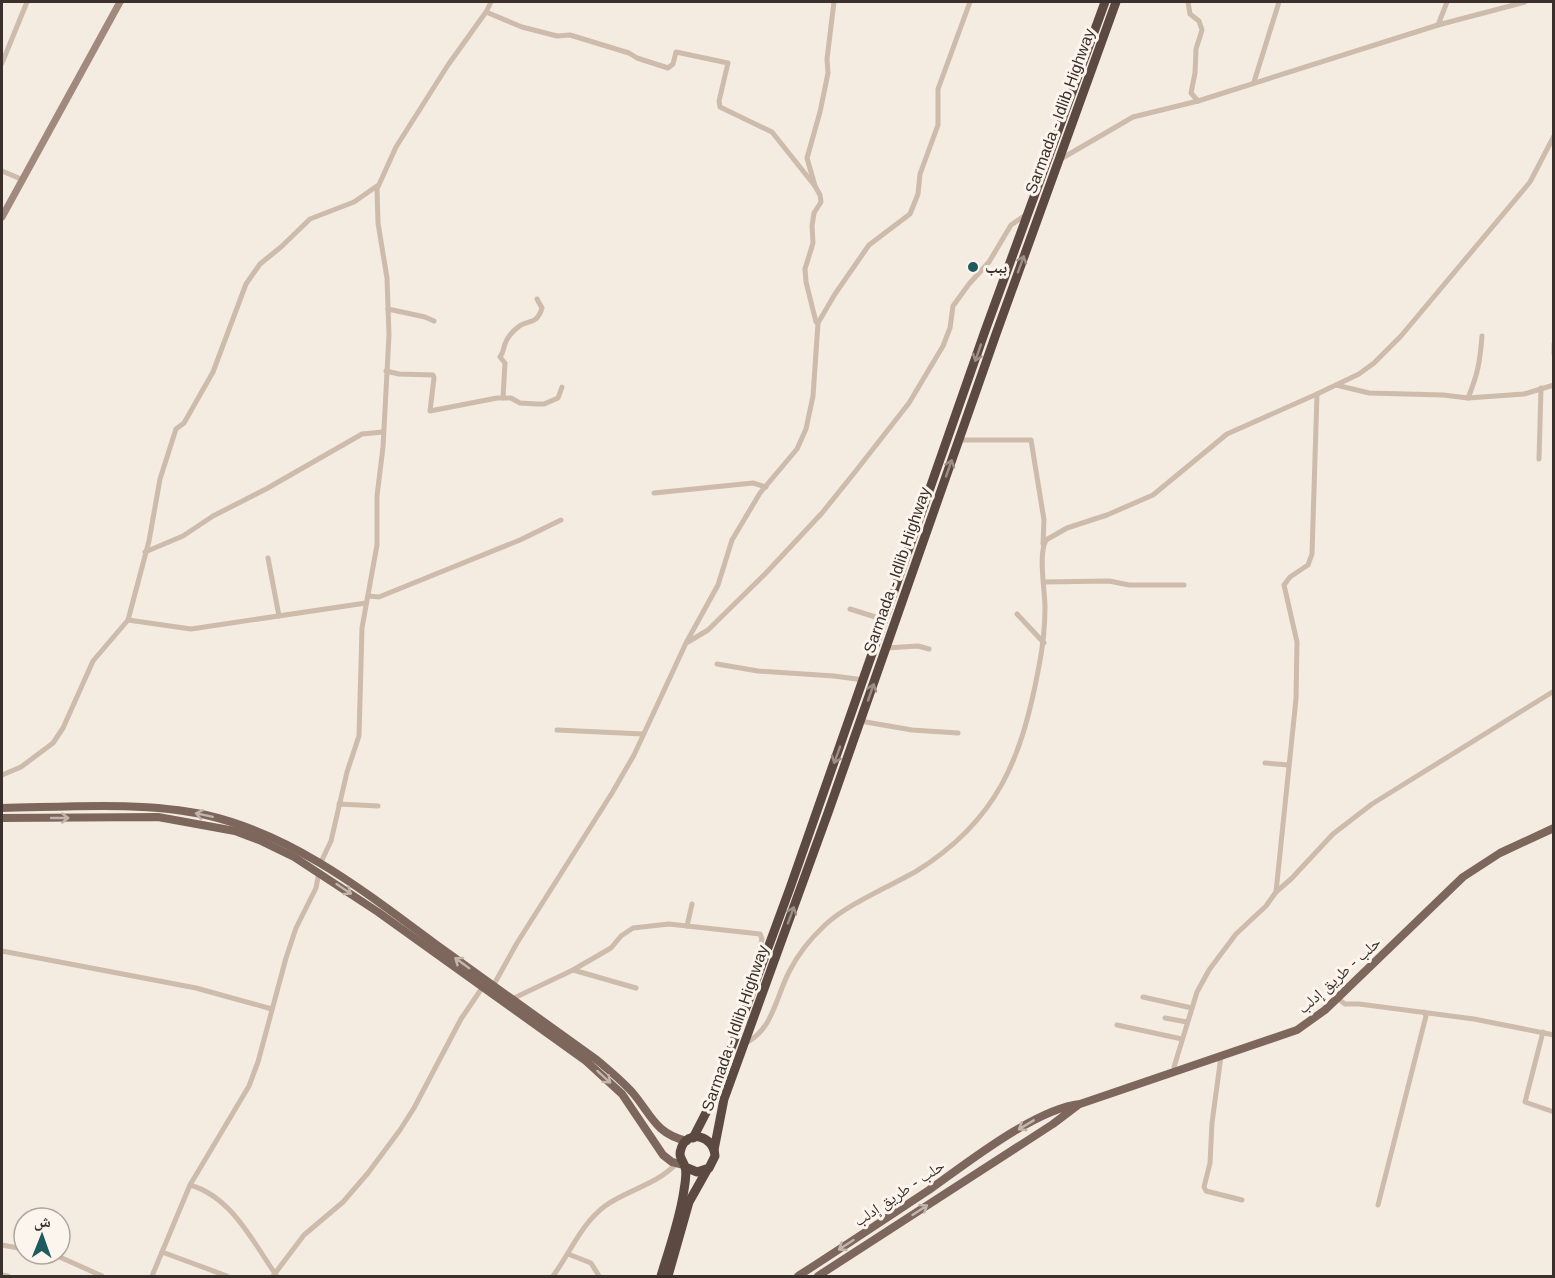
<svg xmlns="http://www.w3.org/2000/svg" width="1555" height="1278" font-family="Arial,'Noto Naskh Arabic',sans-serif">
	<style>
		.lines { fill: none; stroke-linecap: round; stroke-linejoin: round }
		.street { stroke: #cdbbac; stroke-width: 5 }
		.secondary { stroke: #a18a7d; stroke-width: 7 }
		.primary { stroke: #7d675c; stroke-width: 8 }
		.highway { stroke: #5c4a42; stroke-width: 9 }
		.oneway { stroke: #9c8e87 }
		.oneway2 { stroke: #c2b5ac }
		.poi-dot { fill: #1f5a5e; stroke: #fbf5ee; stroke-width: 2 }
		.labels { text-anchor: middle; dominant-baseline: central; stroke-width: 6; stroke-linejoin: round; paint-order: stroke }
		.street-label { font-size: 16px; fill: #3b302b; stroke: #fbf5ee }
		.poi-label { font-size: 16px; font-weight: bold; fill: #3b302b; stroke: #fbf5ee; text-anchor: start }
	</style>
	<rect width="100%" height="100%" fill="#f4ebe1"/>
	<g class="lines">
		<g class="street">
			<polyline points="1188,2 1190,14 1199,21 1202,30 1196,49 1195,73 1191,93 1198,101"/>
			<polyline points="486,12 522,27 557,36 570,35 629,53 637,58 668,68 673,64 676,52 728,63 719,101 720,107 772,132 815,186"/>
			<polyline points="1438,25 1447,2"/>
			<polyline points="2,63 27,2"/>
			<polyline points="1254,82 1279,2"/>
			<polyline points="1059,160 1133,117 1198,101 1438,25 1525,2"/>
			<polyline points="2,171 21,179"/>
			<polyline points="388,309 425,317 434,321"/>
			<polyline points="818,323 816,322 806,282 805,269 813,243 812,226 814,213 821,202 820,195 815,186 807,158 820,112 828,73 827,59 834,2"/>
			<polyline points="1554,344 1554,354"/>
			<polyline points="386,371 399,374 433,375 434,378 430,411 497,398 511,398 520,403 536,404 544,404 558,398 562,387"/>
			<polyline points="1336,385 1369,393 1443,395 1468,398 1524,394 1554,385"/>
			<path d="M503 398 505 363 500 357C504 352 503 349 505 344 507 338 512 332 517 328 528 318 536 327 542 308L537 299"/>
			<path d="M1468 398C1478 374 1480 361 1482 336"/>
			<polyline points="958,440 1031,440 1044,520 1043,544"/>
			<polyline points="1539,459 1541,388"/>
			<polyline points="654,493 753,483 766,487"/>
			<polyline points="145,552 183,536 213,516 266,489 362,434 383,432"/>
			<polyline points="268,558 279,616"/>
			<polyline points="1044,582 1109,581 1129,585 1184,585"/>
			<polyline points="368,596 379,597 520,540 561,520"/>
			<polyline points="850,609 885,620"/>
			<polyline points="1017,614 1044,643"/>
			<polyline points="128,620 191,629 366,603"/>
			<polyline points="688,642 708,630 766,573 822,513 855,472 909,403 943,346 950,328 953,306 969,284 989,262 1011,225 1027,214"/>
			<polyline points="886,648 918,646 929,649"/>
			<polyline points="717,664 758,671 834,676 864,680"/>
			<polyline points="860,721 912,730 958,733"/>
			<polyline points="557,730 643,734"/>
			<polyline points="1265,763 1289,765"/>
			<polyline points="2,775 21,767 53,743 63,728 93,661 128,620 149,541 160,479 176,429 184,423 213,372 246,284 260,264 281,247 310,219 354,202 377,186"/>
			<polyline points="339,804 378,806"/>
			<polyline points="321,862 331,841 347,772 359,736 362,628 377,545 377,496 383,447 389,335 387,278 378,223 377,189 396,147 448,65 486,12 491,2"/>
			<polyline points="1276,892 1296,699 1297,642 1284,585 1290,577 1308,565 1312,554 1317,394"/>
			<polyline points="687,926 692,904"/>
			<polyline points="2,951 196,988 272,1009"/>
			<polyline points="573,970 611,948 621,936 633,928 669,924 760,934 762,939 759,951 762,963"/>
			<polyline points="493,986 517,943 612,793 634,755 686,643 718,585 732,540 760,493 797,449 806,429 813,396 818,323 835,294 869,245 910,214 918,194 920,174 938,125 938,89 970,2"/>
			<polyline points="1143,997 1192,1008"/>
			<polyline points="1337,998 1345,1004 1359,1004 1474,1019 1554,1035"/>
			<polyline points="512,999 573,970 636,988"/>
			<polyline points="1165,1018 1187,1022"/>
			<polyline points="1117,1025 1182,1039"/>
			<polyline points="1543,1032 1525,1102 1554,1112"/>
			<path d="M746 1043C773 1029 776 997 789 972 798 954 811 938 825 925 846 905 888 887 915 872 998 821 1022 758 1039 666 1043 646 1045 627 1045 607 1045 590 1038 555 1046 540L1067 528 1107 515 1153 495 1227 434 1317 394 1359 374 1374 363 1401 336 1530 182 1554 136"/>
			<polyline points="1221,1056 1212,1123 1210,1163 1204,1187 1206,1191 1242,1200"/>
			<polyline points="1175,1072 1174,1067 1197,992 1209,970 1236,934 1266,906 1276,892 1291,879 1333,834 1372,804 1554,691"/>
			<path d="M190 1185C232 1197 253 1242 276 1275"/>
			<polyline points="1378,1205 1426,1016 1424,1012"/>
			<polyline points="2,1245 24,1249"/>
			<polyline points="162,1252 227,1276"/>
			<polyline points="53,1254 102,1276"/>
			<polyline points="568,1254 591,1263 599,1276"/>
			<polyline points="2,1275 8,1276"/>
			<polyline points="152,1276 190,1185 249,1086 258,1062 286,958 296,928 316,888 319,872"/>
			<polyline points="273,1276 304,1235 343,1202 368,1173 400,1130 414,1108 461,1019 482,988"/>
			<path d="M553 1276C570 1253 581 1224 605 1206 627 1190 656 1185 676 1164"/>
		</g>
		<polyline class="secondary" points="2,217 120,2"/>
		<g class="primary">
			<path d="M2 808C66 807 143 801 206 815 293 835 364 891 434 943 488 982 543 1021 597 1060 609 1070 621 1080 632 1092 651 1114 655 1134 687 1141"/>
			<polyline points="2,818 158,817 235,831 259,840 294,857 378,912 586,1061 622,1094 663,1155 672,1162 684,1165"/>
			<path d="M798 1276C842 1248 885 1219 929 1190 967 1163 1035 1109 1080 1104L1297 1030 1325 1010 1463 877 1500 853 1554 828"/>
			<polyline points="818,1276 1053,1124 1078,1105"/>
		</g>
		<g class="highway">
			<polyline points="693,1138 711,1103 790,888 985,331 1105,2"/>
			<polyline points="714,1150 724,1099 829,810 996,334 1116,2"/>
			<path d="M661 1276C669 1249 680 1219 684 1190 685 1184 687 1173 685 1167 683 1160 678 1157 681 1149 687 1129 714 1135 715 1156L709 1168 697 1172 685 1167"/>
			<polyline points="668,1276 689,1202 707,1170"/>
		</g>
	</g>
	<defs><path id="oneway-shaft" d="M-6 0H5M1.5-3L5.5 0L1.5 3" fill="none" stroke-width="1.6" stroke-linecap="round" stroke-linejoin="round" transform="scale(1.5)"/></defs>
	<g class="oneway">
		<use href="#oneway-shaft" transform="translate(1021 264) rotate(-70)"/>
		<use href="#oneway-shaft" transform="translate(978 353) rotate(109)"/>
		<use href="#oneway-shaft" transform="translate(949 468) rotate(-71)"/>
		<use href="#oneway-shaft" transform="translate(871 692) rotate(-71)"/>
		<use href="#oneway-shaft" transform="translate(837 755) rotate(110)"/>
		<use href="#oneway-shaft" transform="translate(791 915) rotate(-70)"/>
	</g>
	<g class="oneway2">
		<use href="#oneway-shaft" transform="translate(204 815) rotate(-168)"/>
		<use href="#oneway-shaft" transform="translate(60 818)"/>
		<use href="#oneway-shaft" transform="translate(344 889) rotate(34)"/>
		<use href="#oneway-shaft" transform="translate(462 963) rotate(-144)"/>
		<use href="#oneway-shaft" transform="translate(604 1077) rotate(42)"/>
		<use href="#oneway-shaft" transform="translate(1026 1125) rotate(149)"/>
		<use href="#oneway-shaft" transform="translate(920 1210) rotate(-33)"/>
		<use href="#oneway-shaft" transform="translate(846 1245) rotate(147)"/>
	</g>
	<circle class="poi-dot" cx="973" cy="267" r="6"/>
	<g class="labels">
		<g class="street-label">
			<text transform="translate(1060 111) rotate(-70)">Sarmada - Idlib Highway</text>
			<text transform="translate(897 570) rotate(-71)">Sarmada - Idlib Highway</text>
			<text transform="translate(1339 975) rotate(-42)">حلب - طريق إدلب</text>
			<text transform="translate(735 1028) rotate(-71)">Sarmada - Idlib Highway</text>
			<text transform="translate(899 1193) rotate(-34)">حلب - طريق إدلب</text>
		</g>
		<g class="poi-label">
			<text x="985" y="267">ببب</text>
		</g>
	</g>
	<rect width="1555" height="1278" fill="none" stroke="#3b302b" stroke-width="6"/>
	<g transform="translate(42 1236) rotate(1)"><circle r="28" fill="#fbf5ee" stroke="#aea6a0" stroke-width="1.5"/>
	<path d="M0-4.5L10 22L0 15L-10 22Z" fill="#1f5a5e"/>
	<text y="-9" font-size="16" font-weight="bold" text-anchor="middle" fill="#3b302b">ش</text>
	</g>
</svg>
